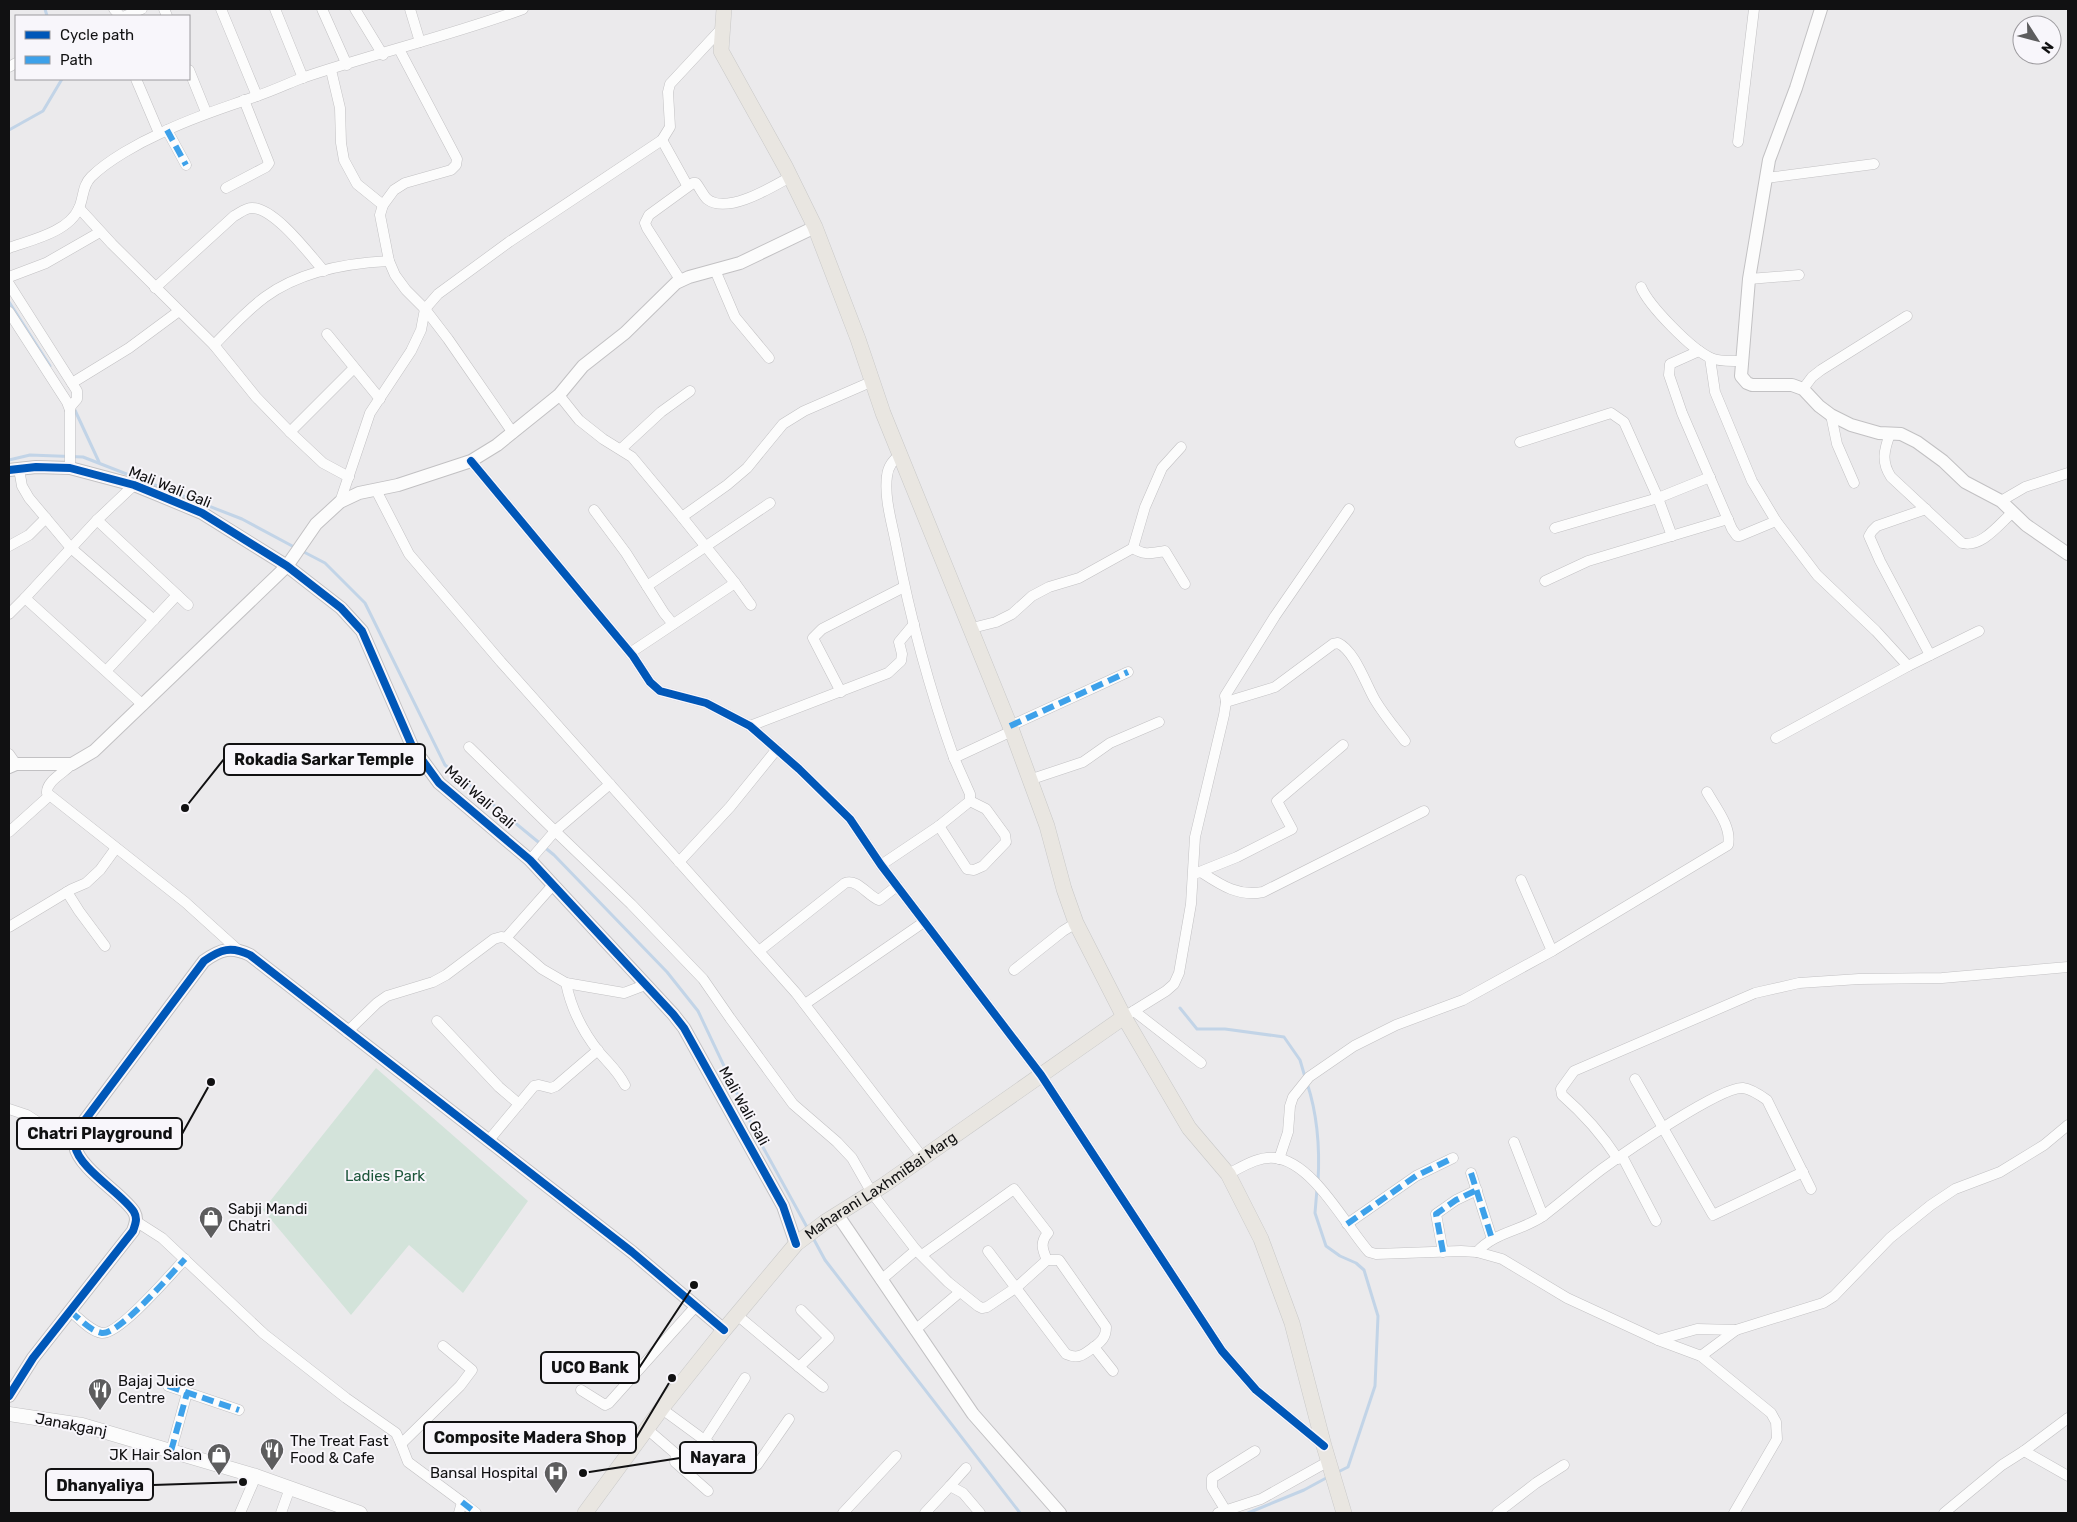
<svg xmlns="http://www.w3.org/2000/svg" width="2077" height="1522" font-family="Rubik,sans-serif">
	<style>
		.green { fill: #d3e3da }
		.lines { fill: none; stroke-linecap: round; stroke-linejoin: round }
		.stream { stroke: #c2d4e7; stroke-width: 3 }
		.minor-casing { stroke: #c2c1c3; stroke-width: 11 }
		.tertiary-casing { stroke: #c2c1c3; stroke-width: 14 }
		.secondary-casing { stroke: #c2c1c3; stroke-width: 15 }
		.primary-casing { stroke: #c8c8c8; stroke-width: 16 }
		.minor { stroke: #fcfcfc; stroke-width: 10 }
		.tertiary { stroke: #fcfcfc; stroke-width: 12 }
		.secondary { stroke: #fcfcfc; stroke-width: 14 }
		.primary { stroke: #e9e6e1; stroke-width: 15 }
		.quiet { stroke: #3da1ea; stroke-width: 6; stroke-dasharray: 12 6; stroke-linecap: butt }
		.cycleway-casing { stroke: #f8f6fb; stroke-width: 11 }
		.cycleway { stroke: #0057b8; stroke-width: 8 }
		.labels { text-anchor: middle; dominant-baseline: central; stroke-width: 4; stroke-linejoin: round; paint-order: stroke }
		.street-label { font-size: 15px; fill: #111112; stroke: #f8f6fb }
		.park-label { font-size: 15px; fill: #1b5539; stroke: #f8f6fb }
		.poi-label { font-size: 15px; fill: #111112; stroke: #f8f6fb; text-anchor: start }
		.leader { fill: none; stroke: #111112; stroke-width: 2 }
		.callout-dot { fill: #111112; stroke: #f8f6fb; stroke-width: 2 }
		.callout { fill: #f8f6fb; stroke: #111112; stroke-width: 2 }
		.callout-label { font-size: 16px; text-anchor: middle; font-weight: bold; fill: #111112 }
	</style>
	<rect width="100%" height="100%" fill="#ebeaec"/>
	<polygon class="green" points="376,1068 528,1201 463,1293 409,1245 351,1315 263,1210"/>
	<g class="lines">
		<g class="stream">
			<polyline points="45,9 47,16"/>
			<polyline points="9,130 43,111 62,79"/>
			<polyline points="9,302 50,366"/>
			<polyline points="73,406 99,462"/>
			<polyline points="9,460 30,455 83,457 242,519 296,548"/>
			<polyline points="302,551 325,563 365,603 445,765 554,855 667,972 698,1011 759,1140 808,1229"/>
			<polyline points="1180,1008 1197,1029 1225,1029 1284,1037 1300,1060 1305,1077"/>
			<path d="M1307 1083C1318 1116 1320 1148 1318 1182"/>
			<polyline points="1317,1189 1315,1213 1326,1246 1340,1256 1356,1263 1364,1270 1378,1316 1375,1386 1348,1467 1336,1473"/>
			<polyline points="812,1236 825,1260 1020,1513"/>
			<polyline points="1248,1513 1304,1490 1328,1477"/>
		</g>
		<g class="minor-casing">
			<g id="minor">
				<polyline points="114,9 120,16"/>
				<polyline points="164,9 167,16"/>
				<polyline points="221,9 257,96"/>
				<polyline points="275,9 303,78"/>
				<polyline points="322,9 347,65"/>
				<polyline points="355,9 383,55"/>
				<polyline points="410,9 420,42"/>
				<polyline points="125,16 142,9"/>
				<polyline points="399,49 457,159 456,165 451,170 405,183 394,190 383,205 380,215 389,261 395,275 406,290 425,309 448,339 513,433"/>
				<polyline points="9,67 16,63"/>
				<polyline points="189,70 206,112"/>
				<polyline points="331,70 340,108 341,143 344,160 357,184 383,205"/>
				<polyline points="136,79 159,133"/>
				<polyline points="167,130 186,165"/>
				<polyline points="662,140 687,185"/>
				<polyline points="1738,142 1754,9"/>
				<polyline points="1766,178 1874,164"/>
				<polyline points="226,188 266,167 269,163 244,100"/>
				<polyline points="79,208 112,244 214,345 256,397 290,432 323,463 349,477"/>
				<path d="M9 248C31 240 69 232 79 208 84 197 82 186 91 177 108 160 139 143 161 133 193 117 224 108 257 96 272 91 287 84 302 78 375 53 450 36 523 9"/>
				<polyline points="715,270 735,317 769,358"/>
				<polyline points="9,277 46,263 100,232"/>
				<polyline points="1749,279 1799,275"/>
				<path d="M681 281 647 228 645 223 649 215 693 183H696C700 188 703 195 707 199 727 215 772 187 790 177"/>
				<polyline points="9,284 77,391 77,399 71,406 70,410 70,468"/>
				<path d="M1641 287C1649 306 1692 350 1711 358 1720 362 1732 361 1742 361"/>
				<path d="M155 288 234 216C240 213 245 208 252 208 275 208 309 254 324 271"/>
				<polyline points="9,312 67,402 70,410"/>
				<polyline points="327,334 380,399"/>
				<path d="M214 345C230 329 246 311 265 297 299 272 347 263 389 261"/>
				<polyline points="1699,351 1670,364 1669,375 1682,413 1732,529 1737,536 1740,536 1776,521"/>
				<polyline points="1710,358 1715,392 1752,481 1776,521 1817,575 1876,631 1908,666"/>
				<polyline points="72,383 129,348 179,311"/>
				<polyline points="1803,389 1812,377 1821,370 1907,316"/>
				<polyline points="559,395 579,420 603,439 632,457 682,517"/>
				<polyline points="1831,415 1837,444 1854,483"/>
				<polyline points="290,432 354,368"/>
				<path d="M1890 434C1884 450 1881 462 1891 477L1962 543C1982 548 1999 524 2013 512"/>
				<polyline points="1520,442 1611,413 1624,422 1658,498 1672,536"/>
				<polyline points="621,449 661,412 690,391"/>
				<path d="M900 454C893 461 888 466 887 476 884 498 892 523 896 544 910 617 929 688 954 758L1012 731"/>
				<polyline points="471,461 633,656 650,682 660,691 706,703 750,726 799,769 850,819 881,865 1041,1075 1222,1351 1256,1390 1324,1446"/>
				<polyline points="19,469 22,486 29,498 71,548 154,620"/>
				<polyline points="134,485 97,520 25,598 143,705"/>
				<polyline points="376,490 409,554 501,662 796,993 923,1158"/>
				<polyline points="2001,501 2025,487 2068,473"/>
				<polyline points="340,502 370,413 411,351 421,330 425,309 438,294 509,242 662,140 670,127 668,92 670,84 723,27"/>
				<polyline points="1926,509 1877,526 1872,531 1869,536 1880,561 1930,655"/>
				<polyline points="594,510 626,553 664,613 673,624"/>
				<polyline points="97,520 188,605"/>
				<polyline points="1555,528 1658,498 1710,477"/>
				<polyline points="9,546 29,535 46,518"/>
				<polyline points="1133,548 1145,507 1162,468 1181,447"/>
				<path d="M1133 548C1145 556 1151 553 1165 551L1185 584"/>
				<polyline points="1545,581 1588,561 1728,519"/>
				<polyline points="735,583 751,605"/>
				<polyline points="647,586 770,503"/>
				<polyline points="9,614 25,598"/>
				<polyline points="972,628 996,622 1012,614 1032,596 1049,587 1079,578 1133,548"/>
				<polyline points="630,653 735,583 682,517 727,485 747,468 783,424 804,411 873,381"/>
				<polyline points="107,670 177,595"/>
				<polyline points="841,692 813,638 822,629 904,587"/>
				<path d="M1226 702 1275 687 1333 644 1338 643C1355 651 1366 685 1375 700 1384 715 1395 728 1405 741"/>
				<polyline points="750,726 888,673 901,661 902,654 899,642 914,624"/>
				<polyline points="1010,726 1128,672"/>
				<polyline points="1776,738 1908,666 1979,631"/>
				<polyline points="469,747 555,831 610,784"/>
				<polyline points="9,754 16,764"/>
				<path d="M72 764C64 773 46 781 47 793L185 902 237 949"/>
				<polyline points="1029,780 1083,762 1110,743 1159,722"/>
				<polyline points="939,826 967,869 974,870 983,866 1006,842 1005,835 986,809 970,801"/>
				<polyline points="9,832 49,796"/>
				<path d="M530 860 555 831 631 904 703 979 730 1018 793 1104 837 1142 852 1158 872 1193 916 1250 948 1282 978 1306 982 1308 987 1307 1017 1287 1047 1260C1042 1249 1040 1242 1048 1233L1014 1189 922 1255"/>
				<polyline points="679,862 730,807 777,749"/>
				<polyline points="881,865 939,826 970,801 970,794 954,758"/>
				<path d="M1201 872C1221 885 1238 897 1263 892L1424 811"/>
				<polyline points="1197,873 1237,857 1292,829 1277,801 1343,745"/>
				<polyline points="1521,880 1552,951"/>
				<polyline points="67,892 79,911 105,946"/>
				<polyline points="9,927 72,889 86,883 100,870 116,848"/>
				<polyline points="506,938 553,885"/>
				<path d="M759 951 845 883C857 878 868 896 879 900L897 886"/>
				<polyline points="1014,970 1063,931 1076,923"/>
				<path d="M566 983C571 1008 583 1032 599 1052 610 1065 617 1070 625 1085"/>
				<polyline points="805,1004 924,922"/>
				<polyline points="1134,1011 1201,1063"/>
				<polyline points="1124,1017 1166,991 1174,984 1179,973 1191,904 1195,837 1224,715 1226,702 1225,696 1275,616 1349,509"/>
				<polyline points="437,1021 499,1087 519,1104"/>
				<polyline points="347,1032 377,1003 387,996 433,982 446,975 494,939 501,937 506,938 542,969 566,983 624,993 645,985"/>
				<polyline points="1635,1079 1713,1215 1803,1172"/>
				<polyline points="9,1109 27,1115 75,1146"/>
				<polyline points="489,1140 534,1086 539,1085 551,1088 556,1086 598,1050"/>
				<polyline points="1514,1142 1543,1216"/>
				<polyline points="1622,1156 1656,1221"/>
				<path d="M1279 1159 1288 1132 1290 1106 1293 1097 1309 1077 1354 1046 1396 1025 1463 1000 1552 951 1728 845C1732 827 1716 808 1707 792"/>
				<path d="M1618 1159C1601 1133 1585 1115 1562 1095L1561 1089 1574 1071 1755 993 1799 983 1859 979 1942 978 2068 967"/>
				<polyline points="1471,1173 1492,1239"/>
				<path d="M1228 1174C1242 1167 1258 1156 1275 1158 1313 1162 1345 1225 1369 1252L1376 1254 1461 1251 1477 1252 1502 1259 1567 1298 1658 1340 1701 1356 1771 1413 1776 1422 1777 1439 1734 1513"/>
				<polyline points="137,1222 162,1238 264,1334 346,1398 396,1433 401,1444 460,1386 472,1370 443,1346"/>
				<polyline points="1347,1224 1416,1176 1453,1158"/>
				<path d="M988 1251 1066 1354C1079 1360 1084 1354 1094 1347L1113 1371"/>
				<polyline points="1443,1252 1436,1214 1456,1200 1477,1190"/>
				<path d="M1477 1252C1494 1232 1522 1231 1543 1216 1563 1201 1582 1184 1602 1169 1624 1153 1721 1086 1743 1088 1751 1089 1760 1095 1767 1100L1811 1189"/>
				<path d="M1047 1260H1059L1106 1327C1106 1337 1102 1341 1094 1347"/>
				<polyline points="881,1280 916,1250"/>
				<path d="M70 1311C79 1318 90 1331 102 1333 119 1335 171 1274 185 1259"/>
				<polyline points="737,1315 799,1367 829,1338 801,1310"/>
				<polyline points="915,1330 960,1292"/>
				<polyline points="1658,1340 1697,1329 1736,1330"/>
				<polyline points="1701,1356 1736,1330 1823,1303 1834,1296 1890,1238 1931,1205 1955,1189 2000,1172 2044,1145 2068,1125"/>
				<polyline points="799,1367 823,1387"/>
				<polyline points="168,1386 239,1410"/>
				<polyline points="581,1390 605,1405 609,1403 695,1307"/>
				<polyline points="662,1409 737,1464 747,1467 757,1465 789,1419"/>
				<polyline points="647,1429 676,1454 675,1462 708,1491"/>
				<polyline points="704,1441 745,1378"/>
				<polyline points="401,1444 408,1462 462,1502 459,1513"/>
				<polyline points="171,1451 187,1393"/>
				<polyline points="2024,1451 2068,1476"/>
				<polyline points="950,1486 966,1468"/>
				<polyline points="462,1502 476,1513"/>
				<polyline points="1226,1511 1212,1488 1212,1478 1255,1451"/>
				<polyline points="240,1513 256,1476"/>
				<polyline points="281,1513 290,1488"/>
				<polyline points="843,1513 896,1456"/>
				<polyline points="925,1513 950,1486 963,1493 980,1513"/>
				<polyline points="1218,1513 1261,1499 1329,1461"/>
				<polyline points="1497,1513 1536,1483 1564,1465"/>
				<polyline points="1944,1513 2002,1465 2024,1451 2068,1418"/>
			</g>
		</g>
		<g class="tertiary-casing">
			<g id="tertiary">
				<polyline points="1821,9 1796,88 1769,160 1749,279 1741,376 1747,383 1752,385 1792,385 1803,389 1819,406 1831,415 1851,425 1879,433 1901,434 1917,442 1943,461 1965,482 2001,501 2026,525 2068,554"/>
				<polyline points="9,470 36,467 70,468 134,485 161,496 202,513 287,566 341,608 362,631 412,746 439,783 530,860 673,1014 684,1028 783,1206 796,1244"/>
				<polyline points="9,767 16,764 72,764 94,751 287,566 316,524 340,502 359,493 398,485 471,461 497,445 559,395 583,366 625,333 676,283 689,277 740,263 815,227"/>
				<polyline points="837,1214 973,1414 1060,1513"/>
				<path d="M9 1396 33 1358 133 1231C135 1225 138 1219 134 1212 123 1194 79 1169 75 1146 74 1139 78 1131 82 1124L204 961C221 949 231 946 250 955L632 1252 724 1330"/>
			</g>
		</g>
		<g class="secondary-casing">
			<polyline id="secondary" points="9,1414 82,1425 256,1476 360,1513"/>
		</g>
		<g class="primary-casing">
			<g id="primary">
				<polyline points="724,9 721,51 786,168 815,227 858,339 883,413 1012,731 1047,826 1064,889 1076,923 1124,1017 1189,1128 1228,1174 1261,1239 1292,1323 1324,1446 1344,1513"/>
				<path id="s1" d="M585 1513 665 1404 724 1330 796 1244 825 1222 884 1185 1124 1017"/>
			</g>
		</g>
		<use href="#minor" class="minor"/>
		<use href="#tertiary" class="tertiary"/>
		<use href="#secondary" class="secondary"/>
		<use href="#primary" class="primary"/>
		<g class="quiet">
			<polyline points="167,130 186,165"/>
			<polyline points="1010,726 1128,672"/>
			<polyline points="1471,1173 1492,1239"/>
			<polyline points="1347,1224 1416,1176 1453,1158"/>
			<polyline points="1443,1252 1436,1214 1456,1200 1477,1190"/>
			<path d="M70 1311C79 1318 90 1331 102 1333 119 1335 171 1274 185 1259"/>
			<polyline points="168,1386 239,1410"/>
			<polyline points="171,1451 187,1393"/>
			<polyline points="462,1502 476,1513"/>
		</g>
		<g class="cycleway-casing">
			<g id="cycleway">
				<polyline points="471,461 633,656 650,682 660,691 706,703 750,726 799,769 850,819 881,865 1041,1075 1222,1351 1256,1390 1324,1446"/>
				<polyline points="9,470 36,467 70,468 134,485 161,496 202,513 287,566 341,608 362,631 412,746 439,783 530,860 673,1014 684,1028 783,1206 796,1244"/>
				<path d="M9 1396 33 1358 133 1231C135 1225 138 1219 134 1212 123 1194 79 1169 75 1146 74 1139 78 1131 82 1124L204 961C221 949 231 946 250 955L632 1252 724 1330"/>
			</g>
		</g>
		<use href="#cycleway" class="cycleway"/>
	</g>
	<defs>
		<g id="shop-pin" transform="scale(1.25)"><path d="M0 17L-7.5 6A9.5 9.5 0 1 1 7.5 6Z" fill="#5d5d5e" stroke="#f8f6fb"/><path d="M-5-2.5h2.3a2.7 3.5 0 0 1 5.4 0H5L5.5 6h-11ZM-1.5-2.5h3a1.5 2.3 0 0 0-3 0Z" fill="#fff"/></g>
		<g id="restaurant-pin" transform="scale(1.25)"><path d="M0 17L-7.5 6A9.5 9.5 0 1 1 7.5 6Z" fill="#5d5d5e" stroke="#f8f6fb"/><path d="M-5-6h1v4h1v-4h1v4h1v-4h1v5L-1.5 .5V6h-2V.5L-5-1ZM5-6V6H3V1.5H1.5Q1.5-4 5-6Z" fill="#fff"/></g>
		<g id="hospital-pin" transform="scale(1.25)"><path d="M0 17L-7.5 6A9.5 9.5 0 1 1 7.5 6Z" fill="#5d5d5e" stroke="#f8f6fb"/><path d="M-5-5h3v3.5h4V-5h3V5h-3V1.5h-4V5h-3Z" fill="#fff"/></g>
	</defs>
	<g fill-rule="evenodd">
		<use href="#shop-pin" x="211" y="1218"/>
		<use href="#restaurant-pin" x="100" y="1390"/>
		<use href="#restaurant-pin" x="272" y="1450"/>
		<use href="#shop-pin" x="219" y="1455"/>
		<use href="#hospital-pin" x="556" y="1473"/>
	</g>
	<g class="labels">
		<g class="street-label">
			<text transform="translate(170 487) rotate(22)">Mali Wali Gali</text>
			<text transform="translate(480 797) rotate(41)">Mali Wali Gali</text>
			<text transform="translate(744 1106) rotate(61)">Mali Wali Gali</text>
			<text stroke="none"><textPath href="#s1" startOffset="445">Maharani LaxhmiBai Marg</textPath></text>
			<text transform="translate(71 1425) rotate(11)">Janakganj</text>
		</g>
		<g class="park-label">
			<text x="385" y="1176">Ladies Park</text>
		</g>
		<g class="poi-label">
			<text x="228" y="1209">Sabji Mandi<tspan x="228" dy="17">Chatri</tspan></text>
			<text x="118" y="1381">Bajaj Juice<tspan x="118" dy="17">Centre</tspan></text>
			<text x="290" y="1441">The Treat Fast<tspan x="290" dy="17">Food &amp; Cafe</tspan></text>
			<text x="202" y="1455" text-anchor="end">JK Hair Salon</text>
			<text x="538" y="1473" text-anchor="end">Bansal Hospital</text>
		</g>
	</g>
	<path class="leader" d="M185 808L224 759M211 1082L182 1134M694 1285L639 1368M672 1378L636 1438M583 1473L680 1458M243 1482L153 1485"/>
	<g class="callout-dot">
		<circle cx="185" cy="808" r="5"/>
		<circle cx="211" cy="1082" r="5"/>
		<circle cx="694" cy="1285" r="5"/>
		<circle cx="672" cy="1378" r="5"/>
		<circle cx="583" cy="1473" r="5"/>
		<circle cx="243" cy="1482" r="5"/>
	</g>
	<g class="callout">
		<rect x="224" y="744" width="201" height="31" rx="5"/>
		<rect x="17" y="1118" width="165" height="31" rx="5"/>
		<rect x="541" y="1352" width="98" height="31" rx="5"/>
		<rect x="424" y="1422" width="212" height="31" rx="5"/>
		<rect x="680" y="1442" width="76" height="31" rx="5"/>
		<rect x="46" y="1469" width="107" height="31" rx="5"/>
	</g>
	<g class="callout-label">
		<text x="324" y="765">Rokadia Sarkar Temple</text>
		<text x="100" y="1139">Chatri Playground</text>
		<text x="590" y="1373">UCO Bank</text>
		<text x="530" y="1443">Composite Madera Shop</text>
		<text x="718" y="1463">Nayara</text>
		<text x="100" y="1491">Dhanyaliya</text>
	</g>
	<rect width="2077" height="1522" fill="none" stroke="#111112" stroke-width="20"/>
	<rect x="15" y="15" width="175" height="65" fill="#f8f6fb" stroke="#9c9a9e"/>
	<rect x="25" y="31" width="25" height="8" fill="#0057b8" stroke="#9c9a9e"/>
	<text x="60" y="40" font-size="15" fill="#111112">Cycle path</text>
	<rect x="25" y="56" width="25" height="8" fill="#3da1ea" stroke="#9c9a9e"/>
	<text x="60" y="65" font-size="15" fill="#111112">Path</text>
	<g transform="translate(2037 40) rotate(126)"><circle r="24" fill="#f8f6fb" stroke="#9c9a9e"/>
	<path d="M0-4L9 19L0 12L-9 19Z" fill="#5d5d5e"/>
	<text y="-8" font-size="14" font-weight="bold" text-anchor="middle" fill="#111112">N</text>
	</g>
</svg>
